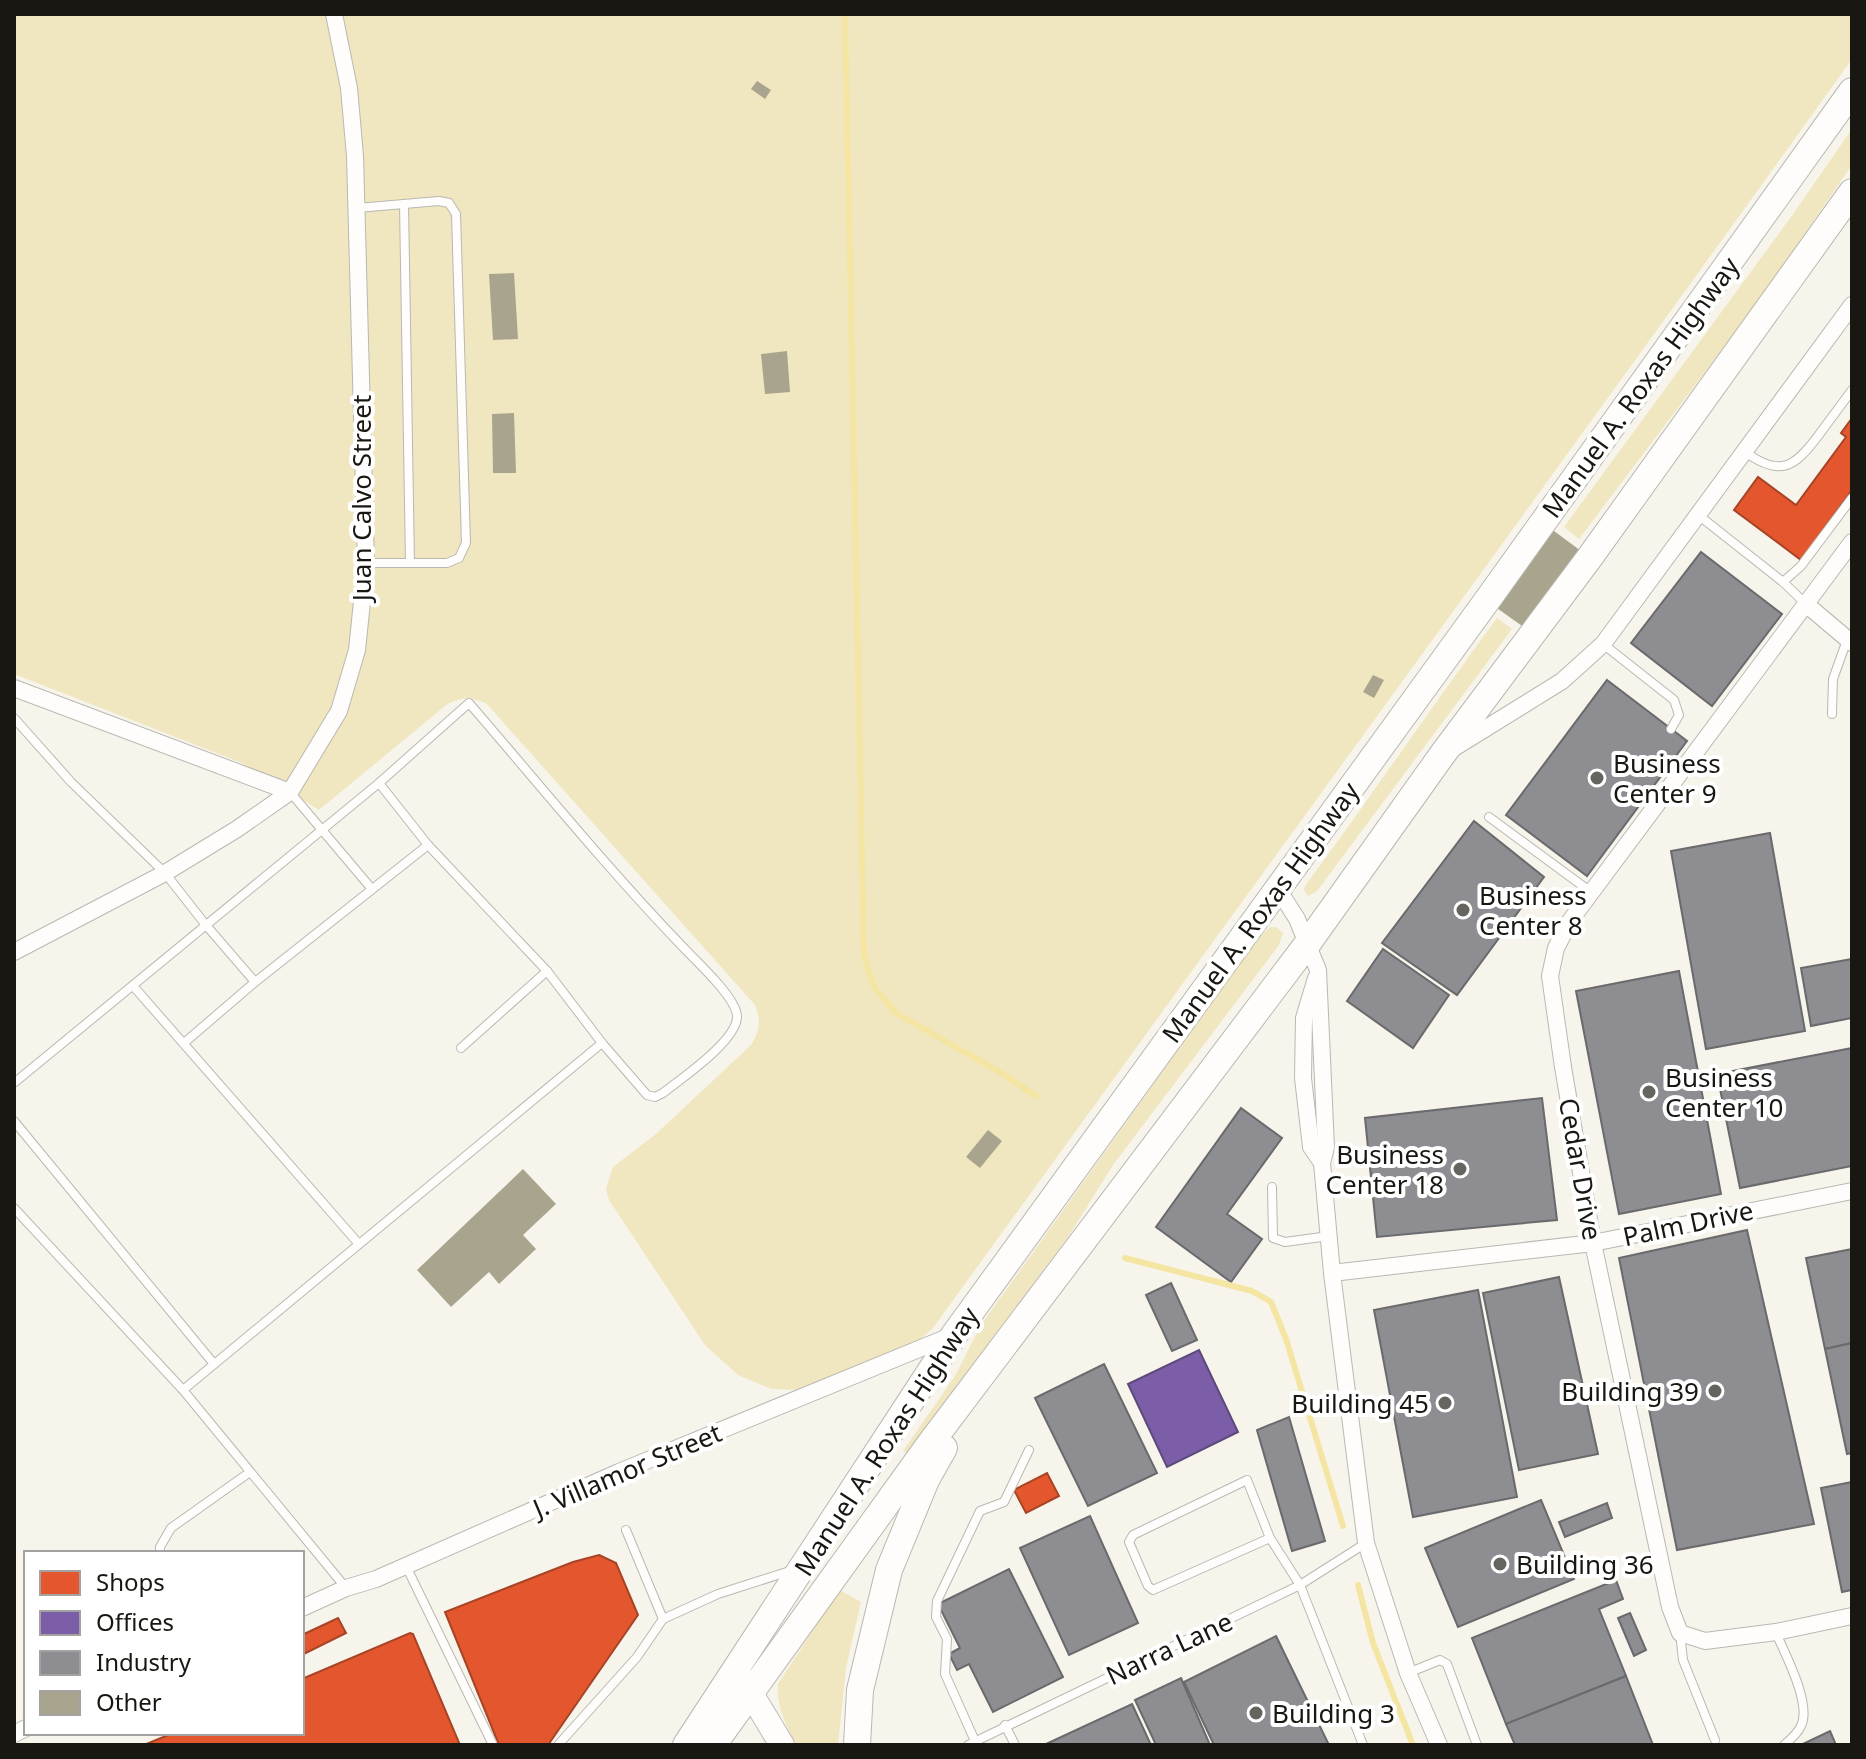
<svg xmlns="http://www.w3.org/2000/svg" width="1866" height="1759" font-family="'Noto Sans',sans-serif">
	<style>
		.green { fill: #f0e6bf }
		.shops { fill: #e4572e; stroke: #a74426; stroke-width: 2 }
		.offices { fill: #7b5ea7; stroke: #5d497a; stroke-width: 2 }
		.industry { fill: #8d8d92; stroke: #6a6a6c; stroke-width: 2 }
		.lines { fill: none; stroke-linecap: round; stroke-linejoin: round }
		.stream { stroke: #f5e5a3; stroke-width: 6 }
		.building { fill: #a9a48d }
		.service-casing { stroke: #b9b8b1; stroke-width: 10 }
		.minor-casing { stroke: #b9b8b1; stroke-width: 18 }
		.secondary-casing { stroke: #b9b8b1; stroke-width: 26 }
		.primary-casing { stroke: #b9b8b1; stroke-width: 28 }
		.service { stroke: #fefdfc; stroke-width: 8 }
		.minor { stroke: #fefdfc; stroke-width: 16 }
		.secondary { stroke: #fefdfc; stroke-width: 24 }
		.primary { stroke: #fefdfc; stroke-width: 26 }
		.poi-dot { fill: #66645e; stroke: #fff; stroke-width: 3 }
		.labels { text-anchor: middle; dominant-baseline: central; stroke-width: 8; stroke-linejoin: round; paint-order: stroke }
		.street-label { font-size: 26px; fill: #181712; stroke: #fff }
		.poi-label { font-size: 26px; fill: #181712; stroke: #fff; text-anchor: start }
	</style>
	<rect width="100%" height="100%" fill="#f7f4ec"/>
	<g class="green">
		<path d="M14 14H1852V59C1548 483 1239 905 933 1328L918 1341 795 1390 772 1389 738 1375 705 1345 609 1200 606 1189 613 1167 656 1134 751 1045C760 1031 761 1021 755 1005L486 703C469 696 459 697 445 706L319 810 242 763 14 674Z"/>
		<polygon points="1852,129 1852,165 1754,307 1579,539 1564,527 1791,217"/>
		<path d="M1497 618 1512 629 1317 891 1308 896 1304 890 1305 886C1371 797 1432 706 1497 618Z"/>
		<polygon points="1270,927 1276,927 1283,933 1279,945 1113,1165 1068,1237 907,1453 903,1451 955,1376 981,1325 1259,937"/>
		<path d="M839 1590 861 1602 846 1668 838 1745H796C786 1725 776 1706 778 1684Z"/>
	</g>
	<g class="shops">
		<polygon points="1852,418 1852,490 1801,560 1734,510 1758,477 1796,505 1846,437 1841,433"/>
		<polygon points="1047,1473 1059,1496 1026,1513 1014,1490"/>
		<polygon points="599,1555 616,1563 638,1615 548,1745 499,1745 445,1612 573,1562"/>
		<polygon points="338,1618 346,1633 302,1655 302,1635"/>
		<polygon points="410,1633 413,1634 460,1745 144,1745 173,1733 302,1733 302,1679"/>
	</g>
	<polygon class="offices" points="1199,1350 1238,1432 1167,1467 1128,1384"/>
	<g class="industry">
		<polygon points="1701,552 1782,614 1712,706 1631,643"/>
		<polygon points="1607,680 1687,741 1587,876 1506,815"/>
		<polygon points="1474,821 1544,877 1457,995 1382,943"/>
		<polygon points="1770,833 1805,1031 1706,1049 1671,851"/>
		<polygon points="1383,949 1449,995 1413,1048 1347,1001"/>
		<polygon points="1852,959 1852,1018 1811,1026 1801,968"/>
		<polygon points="1679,971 1721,1194 1619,1214 1576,991"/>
		<polygon points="1852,1048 1852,1166 1740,1188 1717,1074"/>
		<polygon points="1542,1098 1557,1220 1377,1237 1365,1118"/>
		<polygon points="1241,1108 1282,1138 1227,1214 1262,1239 1231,1282 1156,1227"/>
		<polygon points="1747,1230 1814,1524 1677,1550 1619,1258"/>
		<polygon points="1852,1249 1852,1343 1825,1349 1806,1258"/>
		<polygon points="1559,1277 1598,1454 1519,1470 1483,1293"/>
		<polygon points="1171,1283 1197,1340 1172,1351 1146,1295"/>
		<polygon points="1478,1290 1517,1497 1413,1517 1374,1310"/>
		<polygon points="1852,1343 1852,1453 1847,1454 1825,1349"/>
		<polygon points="1104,1364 1157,1473 1088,1506 1035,1398"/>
		<polygon points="1289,1417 1325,1541 1292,1551 1257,1430"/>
		<polygon points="1852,1482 1852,1590 1842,1592 1821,1488"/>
		<polygon points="1541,1500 1574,1579 1458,1627 1425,1548"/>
		<polygon points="1607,1503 1612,1518 1565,1537 1559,1522"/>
		<polygon points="1090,1516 1138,1623 1069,1655 1020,1548"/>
		<polygon points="1009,1569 1063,1677 993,1712 969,1664 957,1670 949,1654 960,1648 938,1604"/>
		<polygon points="1616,1580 1623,1599 1599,1609 1626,1676 1506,1724 1472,1638"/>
		<polygon points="1630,1613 1646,1650 1634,1656 1618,1618"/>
		<polygon points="1276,1636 1329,1745 1214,1745 1184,1682"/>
		<polygon points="1626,1676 1653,1745 1515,1745 1506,1724"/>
		<polygon points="1181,1678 1210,1745 1156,1745 1135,1700"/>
		<polygon points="1132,1704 1151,1745 1044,1745"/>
		<polygon points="1830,1731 1836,1745 1803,1745 1803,1744"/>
	</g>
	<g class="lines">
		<g class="stream">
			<polyline points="845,14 864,956 874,987 896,1013 998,1071 1036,1096"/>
			<polyline points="1125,1258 1252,1291 1271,1302 1286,1339 1343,1526"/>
			<polyline points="1358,1585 1373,1643 1413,1745"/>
		</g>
	</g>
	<g class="building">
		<polygon points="757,81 771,90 765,99 751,89"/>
		<polygon points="514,273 518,339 493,340 489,274"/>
		<polygon points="787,351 790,392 765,394 761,354"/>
		<polygon points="514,413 516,473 493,473 492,414"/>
		<polygon points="1550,528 1581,551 1525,628 1494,606"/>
		<polygon points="1373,675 1384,680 1374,698 1363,692"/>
		<polygon points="988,1130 1002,1141 980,1168 966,1157"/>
		<polygon points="523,1169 556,1204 523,1235 536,1249 499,1284 489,1272 451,1307 417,1270"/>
	</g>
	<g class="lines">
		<g class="service-casing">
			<g id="service">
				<polyline points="404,204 410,563"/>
				<polyline points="357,208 439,201 449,203 456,214 466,543 459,558 447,563 366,563"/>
				<path d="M1745 452C1780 477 1794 468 1818 436 1829 421 1841 405 1852 390"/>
				<polyline points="1697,514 1783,582 1807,605"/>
				<polyline points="1783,582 1801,566 1852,498"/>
				<polyline points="1603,644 1674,700 1679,715 1671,729"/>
				<polyline points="1832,714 1833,679 1847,640"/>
				<polyline points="14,718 71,782 165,873 205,924 255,982"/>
				<polyline points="290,792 371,888"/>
				<polyline points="1489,817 1591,892"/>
				<polyline points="134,987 358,1243"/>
				<polyline points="184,1043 255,982 428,845"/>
				<polyline points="461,1048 547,971"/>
				<path d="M14 1083 379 783 469 703C539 784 607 868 681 945 695 960 736 997 737 1016 738 1040 682 1078 663 1093L655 1097 647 1095 602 1043"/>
				<polyline points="14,1121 214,1364"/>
				<polyline points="1272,1187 1273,1238 1285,1242 1329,1236"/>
				<polyline points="14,1208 183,1390 346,1588"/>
				<polyline points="183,1390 602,1043 547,971 428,845 379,783"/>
				<polyline points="1270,1538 1153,1590 1148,1586 1129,1542 1133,1535 1247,1480 1270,1538 1300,1585 1363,1745"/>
				<polyline points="160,1553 160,1547 171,1528 250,1472"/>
				<polyline points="406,1566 493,1745"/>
				<polyline points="663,1619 718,1594 793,1570"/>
				<polyline points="1680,1633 1683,1660 1715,1740"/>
				<path d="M1776 1633C1785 1654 1812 1704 1801 1726 1798 1733 1790 1740 1784 1745"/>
				<polyline points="1408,1673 1440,1660 1447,1664 1477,1745"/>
				<polyline points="1005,1725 1015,1745"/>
				<polyline points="975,1741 945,1674 947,1639 936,1617 937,1601 980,1511 1004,1502 1029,1450"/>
				<polyline points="558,1745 637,1657 663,1619 626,1530"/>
				<polyline points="968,1745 1300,1585 1366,1543"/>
			</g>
		</g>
		<g class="minor-casing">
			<g id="minor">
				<polyline points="1852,542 1570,921 1556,948 1550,976 1563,1067 1593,1243 1670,1607 1680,1633 1705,1641 1776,1632 1852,1616"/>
				<polyline points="1807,605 1852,643"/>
				<polyline points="14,688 290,792"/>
				<polyline points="1454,748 1562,681 1603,644 1852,305"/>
				<polyline points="1278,889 1297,919 1318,970 1326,1147 1322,1163 1332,1273 1366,1543 1408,1673 1439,1745"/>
				<polyline points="14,952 165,873 237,829 290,792 339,711 357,650 366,563 355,156 349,88 334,14"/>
				<polyline points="1316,978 1304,1018 1303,1078 1311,1147 1322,1163"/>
				<polyline points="1332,1273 1593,1243 1852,1191"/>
				<polyline points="302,1608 346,1588 376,1579 619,1472 953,1335"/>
				<polyline points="14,1734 26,1728"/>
			</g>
		</g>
		<g class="secondary-casing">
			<polyline id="secondary" points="741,1677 782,1745"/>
		</g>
		<g class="primary-casing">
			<g id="primary">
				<polyline points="686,1745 954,1335 1491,595 1852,91"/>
				<polyline points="713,1745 929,1445 1308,943 1442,755 1590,557 1852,192"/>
				<polyline points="857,1745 860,1690 889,1570 926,1480 944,1448"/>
			</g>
		</g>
		<use href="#service" class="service"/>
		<use href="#minor" class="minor"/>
		<use href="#secondary" class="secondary"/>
		<use href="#primary" class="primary"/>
	</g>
	<g class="poi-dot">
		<circle cx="1597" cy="778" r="8"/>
		<circle cx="1463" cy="910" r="8"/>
		<circle cx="1649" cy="1092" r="8"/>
		<circle cx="1460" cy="1169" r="8"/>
		<circle cx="1715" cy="1391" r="8"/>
		<circle cx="1445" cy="1403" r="8"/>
		<circle cx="1500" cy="1564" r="8"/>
		<circle cx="1256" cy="1713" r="8"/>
	</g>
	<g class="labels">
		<g class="street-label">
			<text transform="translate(1640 387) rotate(-54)">Manuel A. Roxas Highway</text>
			<text transform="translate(361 498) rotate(-90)">Juan Calvo Street</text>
			<text transform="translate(1260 912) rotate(-54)">Manuel A. Roxas Highway</text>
			<text transform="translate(1581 1169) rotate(80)">Cedar Drive</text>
			<text transform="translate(1688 1223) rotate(-12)">Palm Drive</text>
			<text transform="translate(886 1441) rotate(-57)">Manuel A. Roxas Highway</text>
			<text transform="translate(627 1470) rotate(-23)">J. Villamor Street</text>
			<text transform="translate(1169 1648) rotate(-25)">Narra Lane</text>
		</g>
		<g class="poi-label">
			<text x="1613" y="763">Business<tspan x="1613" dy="30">Center 9</tspan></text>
			<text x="1479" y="895">Business<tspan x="1479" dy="30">Center 8</tspan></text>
			<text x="1665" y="1077">Business<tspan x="1665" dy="30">Center 10</tspan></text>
			<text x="1444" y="1154" text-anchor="end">Business<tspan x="1444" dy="30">Center 18</tspan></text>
			<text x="1699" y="1391" text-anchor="end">Building 39</text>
			<text x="1429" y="1403" text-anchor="end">Building 45</text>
			<text x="1516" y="1564">Building 36</text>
			<text x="1272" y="1713">Building 3</text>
		</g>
	</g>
	<rect width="1866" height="1759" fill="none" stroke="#181712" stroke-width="32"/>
	<rect x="24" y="1551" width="280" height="184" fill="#ffffff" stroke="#a3a2a0" stroke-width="2"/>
	<rect x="40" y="1571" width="40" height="24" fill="#e4572e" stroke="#a3a2a0" stroke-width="2"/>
	<text x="96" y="1591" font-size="24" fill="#181712">Shops</text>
	<rect x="40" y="1611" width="40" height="24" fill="#7b5ea7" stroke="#a3a2a0" stroke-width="2"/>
	<text x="96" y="1631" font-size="24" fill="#181712">Offices</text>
	<rect x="40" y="1651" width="40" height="24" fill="#8d8d92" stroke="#a3a2a0" stroke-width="2"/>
	<text x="96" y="1671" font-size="24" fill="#181712">Industry</text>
	<rect x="40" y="1691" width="40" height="24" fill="#a9a48d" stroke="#a3a2a0" stroke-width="2"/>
	<text x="96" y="1711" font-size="24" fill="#181712">Other</text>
</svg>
